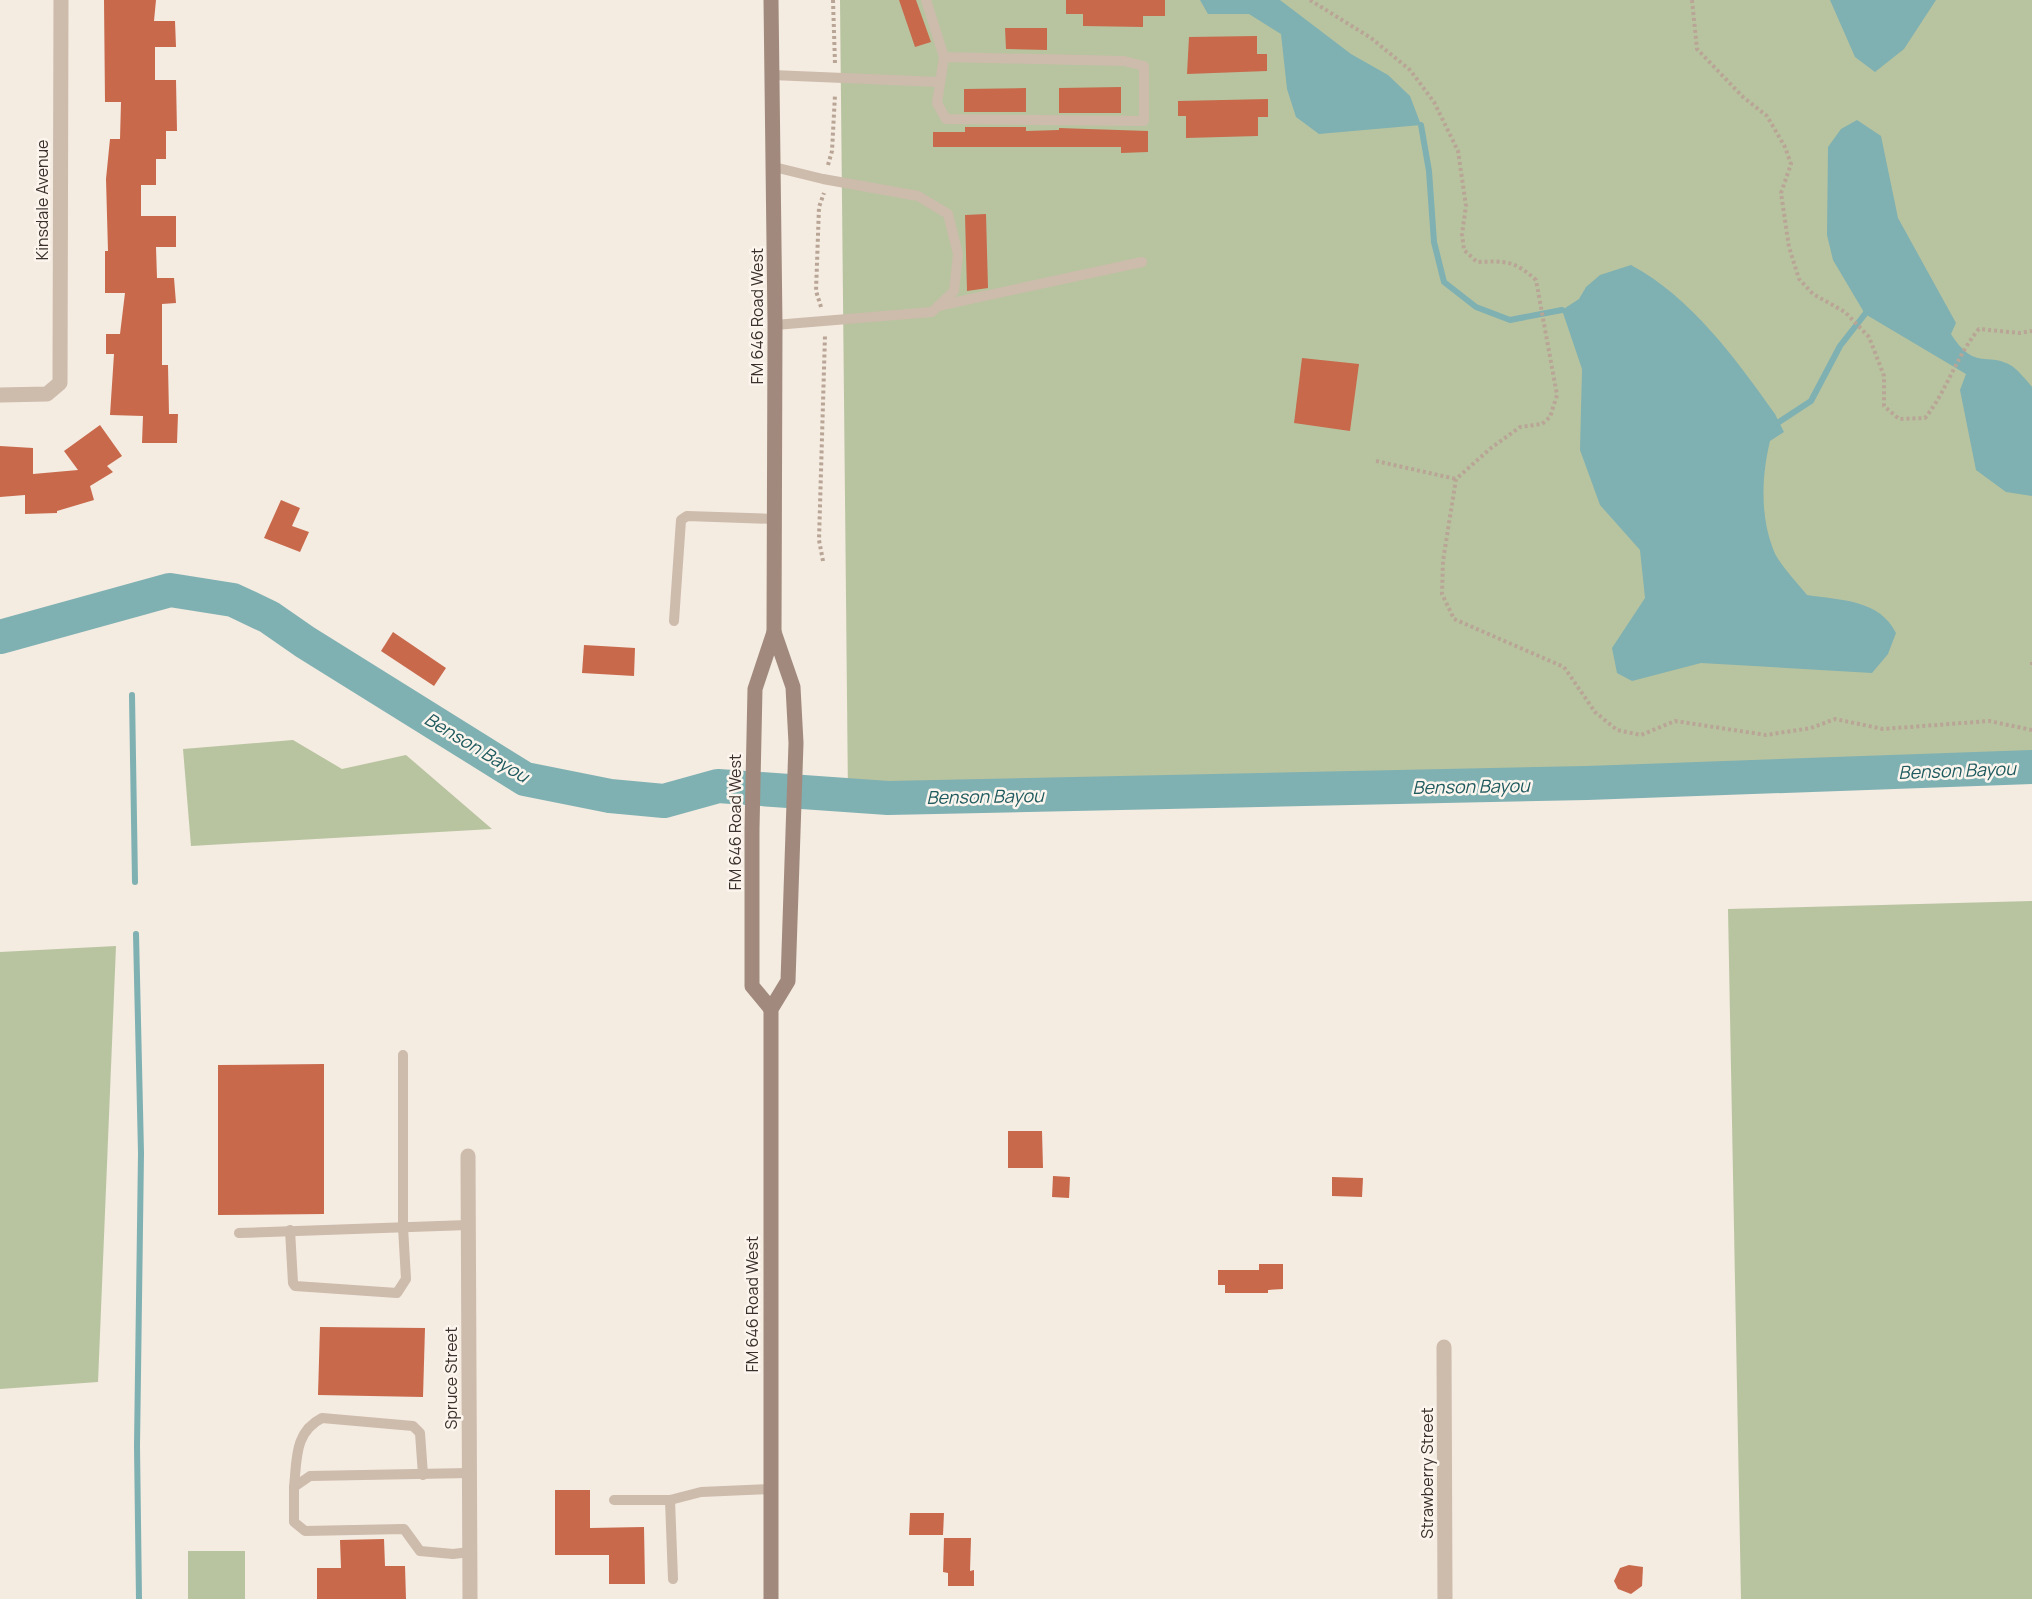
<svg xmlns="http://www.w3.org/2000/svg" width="2032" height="1599" font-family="Manrope,sans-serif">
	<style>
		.green { fill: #b8c4a0 }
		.water { fill: #7fb0b2 }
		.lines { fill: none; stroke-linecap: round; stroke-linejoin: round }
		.stream { stroke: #7fb0b2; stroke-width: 6 }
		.river { stroke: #7fb0b2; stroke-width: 34 }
		.building { fill: #c8694b }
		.path { stroke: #b9a596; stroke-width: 4; stroke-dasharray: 3 3; stroke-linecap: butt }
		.service { stroke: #cdbbac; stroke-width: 10 }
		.minor { stroke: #cdbbac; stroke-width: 15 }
		.secondary { stroke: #a18a7d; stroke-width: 15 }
		.labels { text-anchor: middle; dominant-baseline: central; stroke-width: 5; stroke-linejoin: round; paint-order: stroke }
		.street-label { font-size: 16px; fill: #3b302b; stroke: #fbf5ee }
		.water-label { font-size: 18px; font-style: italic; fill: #1f5a5e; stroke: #fbf5ee }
	</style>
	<rect width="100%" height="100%" fill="#f4ebe1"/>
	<g class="green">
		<polygon points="840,0 2032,0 2032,769 848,796"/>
		<polygon points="293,740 342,769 406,755 492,829 191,846 183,749"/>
		<polygon points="2032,901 2032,1599 1741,1599 1728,909"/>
		<polygon points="116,946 98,1382 0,1389 0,952"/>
		<rect x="188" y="1551" width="57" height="48"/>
	</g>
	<g class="water">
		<polygon points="1200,0 1280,0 1351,54 1388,75 1410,96 1421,125 1319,134 1296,117 1287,89 1281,34 1249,14 1208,14"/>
		<polygon points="1830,0 1936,0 1904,49 1875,72 1855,57"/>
		<path d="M1857 120 1881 136 1898 218 1956 323 1951 334C1975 372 1988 351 2012 366 2020 372 2026 380 2032 387V496L2006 492 1976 470 1960 390 1966 374 1865 314 1833 260 1827 235 1828 147 1841 129Z"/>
		<path d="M1631 265C1692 298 1735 358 1775 414L1784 432 1770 441C1762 474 1760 513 1772 546 1777 563 1796 581 1807 595 1841 600 1880 600 1896 633L1888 654 1872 673 1701 663 1632 681 1617 673 1612 648 1645 598 1640 550 1600 505 1580 450 1582 369 1562 310 1579 299 1586 287 1600 275Z"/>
	</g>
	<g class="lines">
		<g class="stream">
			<polyline points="1421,125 1429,171 1434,242 1444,282 1476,307 1510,320 1562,310"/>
			<polyline points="1779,422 1811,401 1840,346 1865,314"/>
			<polyline points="94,610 97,616"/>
			<polyline points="132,695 135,882"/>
			<polyline points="136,934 141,1153 137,1446 139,1599"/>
		</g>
		<polyline class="river" points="0,637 170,590 233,600 269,617 305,642 525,779 610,796 664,801 718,786 888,798 1587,783 2032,767"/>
	</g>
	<g class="building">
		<polygon points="104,0 156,0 154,21 175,21 176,47 155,47 155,80 176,80 177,131 166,131 166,159 156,159 156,185 141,185 141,216 176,216 176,247 156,247 157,278 174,278 176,303 162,304 162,365 168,365 169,414 178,414 177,443 142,443 143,416 110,415 114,354 106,354 106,334 120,334 125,293 105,293 105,251 108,251 106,179 110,139 120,139 121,102 105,102"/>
		<polygon points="899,0 916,0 931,42 915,47"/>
		<polygon points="1066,0 1165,0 1165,16 1143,16 1143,27 1083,26 1083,14 1066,14"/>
		<polygon points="1005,28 1047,28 1047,50 1006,49"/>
		<polygon points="1257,36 1257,54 1267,54 1267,71 1187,74 1189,37"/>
		<polygon points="1121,87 1121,113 1059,113 1059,88"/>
		<polygon points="1026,88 1026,112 964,112 964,89"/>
		<polygon points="1268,99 1268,117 1258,117 1258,136 1186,138 1186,116 1178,116 1178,101"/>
		<polygon points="965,127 1026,127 1026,131 1059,130 1059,128 1148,131 1148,152 1121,153 1121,147 933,147 933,132 965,132"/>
		<polygon points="986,214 988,288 967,291 965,215"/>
		<polygon points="1302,358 1359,364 1350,431 1294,423"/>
		<polygon points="100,425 122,456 107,466 113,472 90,486 94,500 57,511 57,513 25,514 25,495 0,497 0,446 33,448 33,474 78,470 64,451"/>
		<polygon points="281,500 300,508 292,526 309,532 300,552 264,538"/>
		<polygon points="393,632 446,668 434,686 381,651"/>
		<polygon points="584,645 635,648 634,676 582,673"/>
		<polygon points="324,1064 324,1214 218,1215 218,1065"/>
		<polygon points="1008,1131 1042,1131 1043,1168 1008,1168"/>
		<polygon points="1053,1176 1070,1177 1069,1198 1052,1197"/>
		<polygon points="1332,1177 1363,1178 1362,1197 1332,1196"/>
		<polygon points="1259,1264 1283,1264 1283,1289 1268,1290 1268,1293 1225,1293 1225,1285 1218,1285 1218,1270 1259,1270"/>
		<polygon points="320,1327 425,1328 423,1397 318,1395"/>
		<polygon points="555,1490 590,1490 590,1528 644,1527 645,1584 609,1584 609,1555 555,1555"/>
		<polygon points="910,1513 944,1513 943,1535 909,1535"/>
		<polygon points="944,1538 971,1538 970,1571 974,1570 974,1586 948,1586 948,1573 943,1572"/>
		<polygon points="384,1539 385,1566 405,1566 406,1599 317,1599 317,1568 341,1568 340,1540"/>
		<polygon points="1629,1565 1643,1567 1642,1586 1631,1594 1618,1589 1614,1581 1620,1568"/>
	</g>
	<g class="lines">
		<g class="path">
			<polyline points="833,0 835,64"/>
			<path d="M1310 0 1371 38 1410 70 1434 102 1458 151 1466 206 1462 234 1464 250 1477 262C1505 261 1514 260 1536 280L1557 395 1550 417 1542 424 1520 427 1491 448 1456 479 1443 561 1442 594 1454 619 1564 667 1595 712 1617 730 1641 735 1675 721 1766 735 1811 728 1835 719 1883 729 1989 721 2032 730"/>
			<path d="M1692 0 1697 49 1743 97 1767 116 1785 147 1791 164 1781 193 1789 247 1799 279 1813 294 1845 312 1869 337 1884 376V406L1899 419 1925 418C1947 391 1956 356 1979 329L2019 333 2032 331"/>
			<polyline points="828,165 832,151 835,95"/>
			<polyline points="821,307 816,291 819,207 824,193"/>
			<polyline points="1376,461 1456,479"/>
			<polyline points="823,561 819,540 825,335"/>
			<polyline points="2032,662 2032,666"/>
		</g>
		<g class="service">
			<polyline points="926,0 944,57 937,103 946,119 1144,121 1144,66 1124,61 944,57"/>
			<polyline points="772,75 939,82"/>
			<polyline points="774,167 823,179 918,196 948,214 958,254 954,291 932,312 775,325"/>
			<polyline points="938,306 1142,262"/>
			<polyline points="674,621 681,520 687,516 775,519"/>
			<polyline points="290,1230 293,1283 295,1286 397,1293 406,1279 403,1227 403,1055"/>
			<polyline points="239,1233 468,1225"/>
			<polyline points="469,1473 310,1476 294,1487 294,1522 305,1531 404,1529 420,1551 453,1554 470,1552"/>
			<path d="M294 1487C297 1460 294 1432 322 1418L413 1426 420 1433 423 1475"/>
			<polyline points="614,1500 670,1500 701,1492 771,1489"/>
			<polyline points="670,1500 673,1579"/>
		</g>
		<g class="minor">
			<polyline points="0,395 47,394 60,383 61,0"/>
			<polyline points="468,1156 470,1599"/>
			<polyline points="1444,1347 1445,1599"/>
		</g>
		<g class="secondary">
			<polyline points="771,1009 752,986 752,829 755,689 774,632 775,325 771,0"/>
			<polyline points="771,1599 771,1009 788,981 796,743 793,687 774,632"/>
		</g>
	</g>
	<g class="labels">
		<g class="street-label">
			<text transform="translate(42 200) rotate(-90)">Kinsdale Avenue</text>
			<text transform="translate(757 316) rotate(-90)">FM 646 Road West</text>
			<text transform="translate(735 822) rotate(-90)">FM 646 Road West</text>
			<text transform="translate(752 1304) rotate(-90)">FM 646 Road West</text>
			<text transform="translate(451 1378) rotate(-90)">Spruce Street</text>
			<text transform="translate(1427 1473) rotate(-90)">Strawberry Street</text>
		</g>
		<g class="water-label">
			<text transform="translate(477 747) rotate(31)">Benson Bayou</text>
			<text transform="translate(1957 770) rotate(-2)">Benson Bayou</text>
			<text transform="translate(1471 786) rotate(-1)">Benson Bayou</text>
			<text transform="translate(985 796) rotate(-1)">Benson Bayou</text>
		</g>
	</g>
</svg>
